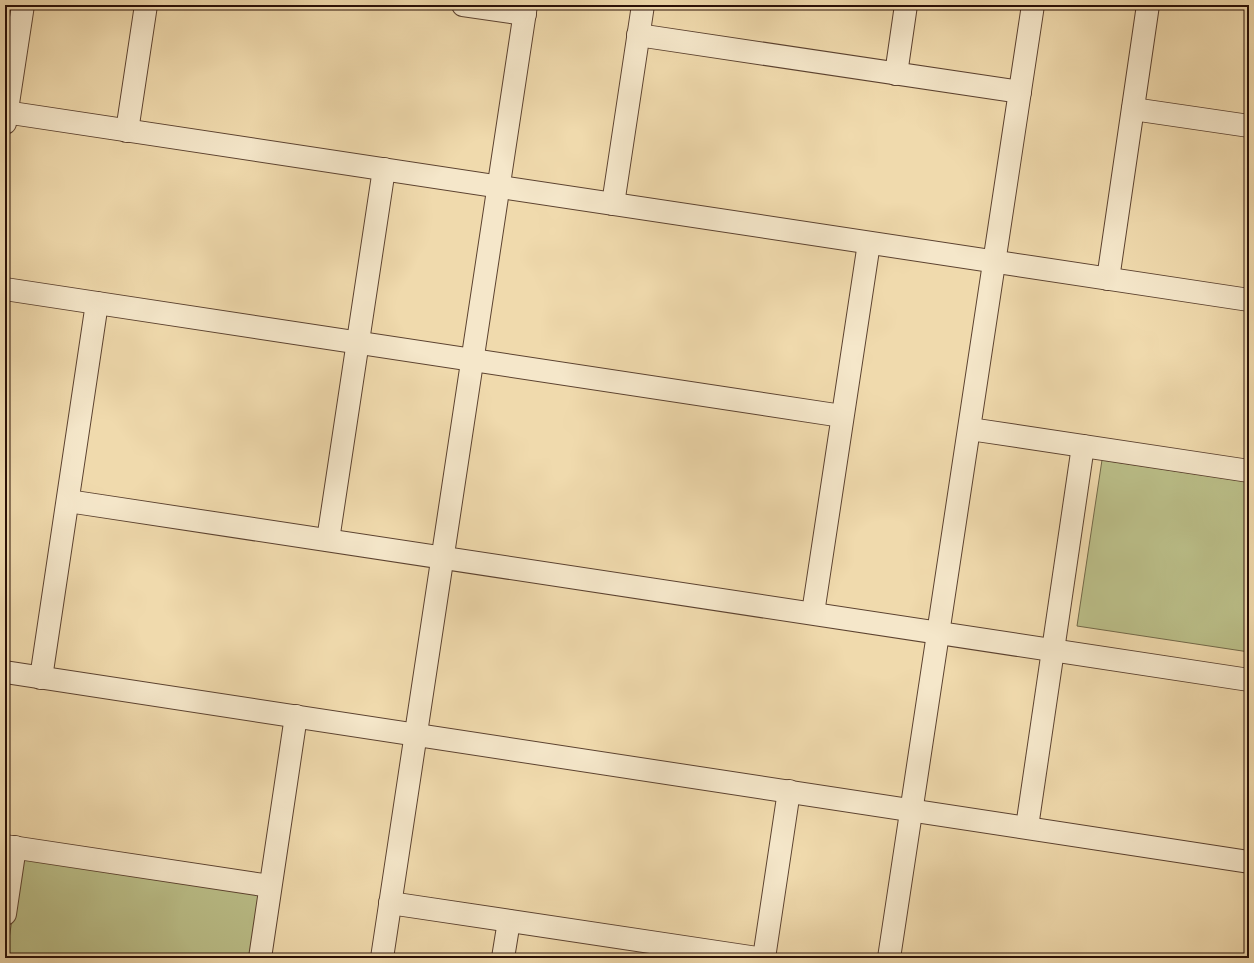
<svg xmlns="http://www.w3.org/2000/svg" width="1254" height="963" font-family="'IM FELL Great Primer',serif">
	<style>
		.green { fill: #bbbf89; stroke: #726848 }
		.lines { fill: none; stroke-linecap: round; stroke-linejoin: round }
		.street-casing { stroke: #5c4230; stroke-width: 24 }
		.street { stroke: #f5e7ca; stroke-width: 22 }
	</style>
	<rect width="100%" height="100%" fill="#f0daad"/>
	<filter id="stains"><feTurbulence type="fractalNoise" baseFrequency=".005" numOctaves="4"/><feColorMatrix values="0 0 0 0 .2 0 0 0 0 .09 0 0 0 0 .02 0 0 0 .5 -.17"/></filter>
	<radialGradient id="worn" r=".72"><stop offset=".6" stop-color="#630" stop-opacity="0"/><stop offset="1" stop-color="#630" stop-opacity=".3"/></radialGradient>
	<g class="green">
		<polygon points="1102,460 1249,482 1249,652 1077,626"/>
		<polygon points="22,856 264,893 254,958 6,958"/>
	</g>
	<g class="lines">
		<g class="street-casing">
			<g id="street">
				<polyline points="463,5 525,14"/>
				<polyline points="638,35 1020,92"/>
				<polyline points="896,74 906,5"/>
				<polyline points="1133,109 1249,126"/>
				<polyline points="5,112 1249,300"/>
				<polyline points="5,123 23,5"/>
				<polyline points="127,131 146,5"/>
				<polyline points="613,204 643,5"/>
				<polyline points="1108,279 1148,5"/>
				<polyline points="5,289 842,416"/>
				<polyline points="970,429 1249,471"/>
				<polyline points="68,501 1249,680"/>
				<polyline points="328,540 384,169"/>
				<polyline points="813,613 869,243"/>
				<polyline points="5,672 1249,862"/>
				<polyline points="41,678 97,303"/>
				<polyline points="1027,827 1083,446"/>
				<polyline points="5,846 270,886"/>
				<polyline points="390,903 757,958"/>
				<polyline points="5,914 15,847"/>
				<polyline points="260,958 296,716"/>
				<polyline points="382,958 526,5"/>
				<polyline points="503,958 509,921"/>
				<polyline points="764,958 789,791"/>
				<polyline points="889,958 1033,5"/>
			</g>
		</g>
		<use href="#street" class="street"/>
	</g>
	<rect width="1254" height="963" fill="none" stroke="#f0daad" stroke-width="20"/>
	<rect x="6" y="6" width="1242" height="951" fill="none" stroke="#2a1007" stroke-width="2"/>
	<rect x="10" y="10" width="1234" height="943" fill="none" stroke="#2a1007"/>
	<rect width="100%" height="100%" filter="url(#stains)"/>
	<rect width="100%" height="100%" fill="url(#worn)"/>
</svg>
